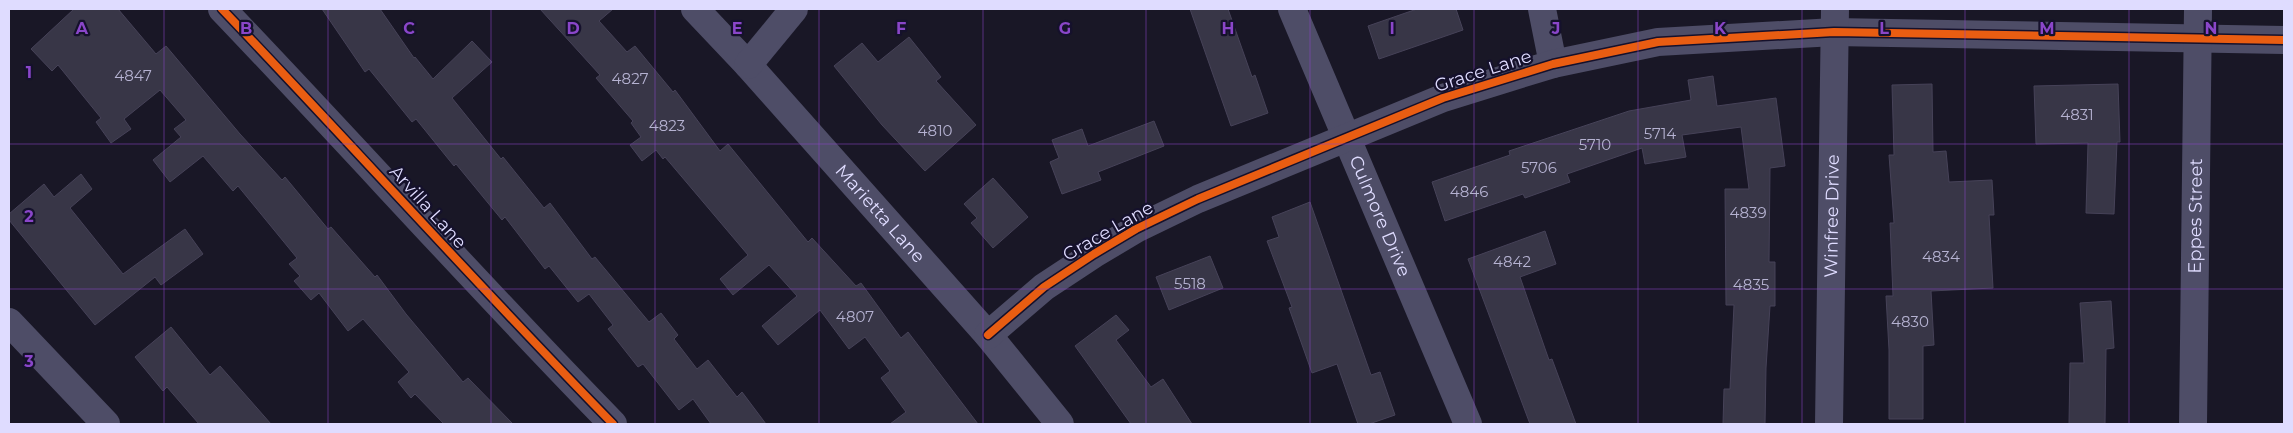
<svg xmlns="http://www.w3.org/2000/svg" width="2293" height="433" font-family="Montserrat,sans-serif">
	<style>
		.building { fill: #383647; stroke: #464258 }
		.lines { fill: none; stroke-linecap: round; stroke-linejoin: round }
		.street { stroke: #4e4d67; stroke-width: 28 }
		.cycleway-casing { stroke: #15112c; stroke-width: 11 }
		.cycleway { stroke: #e95d12; stroke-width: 8 }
		.grid { fill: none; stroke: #8a46c9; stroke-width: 1; stroke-opacity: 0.55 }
		.labels { text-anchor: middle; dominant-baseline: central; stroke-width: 4.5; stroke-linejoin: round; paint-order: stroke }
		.number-label { font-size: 15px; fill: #b5b2d1 }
		.street-label { font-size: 18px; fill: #dfdcff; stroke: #15112c }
		.grid-label { font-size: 16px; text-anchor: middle; font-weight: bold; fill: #8a46c9; stroke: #15112c; stroke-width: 4.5; stroke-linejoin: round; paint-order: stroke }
	</style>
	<rect width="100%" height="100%" fill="#191726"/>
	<g class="building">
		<polygon points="74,9 118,9 156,54 166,46 240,134 282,180 285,177 328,229 331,227 375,277 377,275 406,314 463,382 468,378 513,424 444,424 415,394 411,398 398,382 409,372 363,319 348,331 319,293 311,300 294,281 300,276 289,264 297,258 238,186 233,191 203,156 170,182 153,160 181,137 174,129 186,120 160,90 124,119 131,129 111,143 96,122 101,118 58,65 52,71 31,49"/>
		<polygon points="322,9 380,9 414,58 415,57 433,79 472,41 492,62 452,98 501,159 503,157 544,208 550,203 592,259 595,257 649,322 661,313 678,335 674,339 697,369 708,360 737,397 742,392 766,424 711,424 693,399 679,410 643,364 638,367 608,329 613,325 589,294 578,302 549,266 545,269 505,217 502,220 456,164 454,166 416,119 412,122 369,69 365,72"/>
		<polygon points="540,9 613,9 599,21 627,52 635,46 673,92 675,90 720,151 728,144 808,242 812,238 856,286 861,283 901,338 908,332 978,424 890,424 906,412 881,378 890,371 865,337 849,349 820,310 778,345 762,326 797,296 769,265 733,295 720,279 748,255 665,157 663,159 656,150 642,161 630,145 641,137 631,123 633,121 596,78 600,75"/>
		<polygon points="1190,9 1228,9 1252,77 1255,75 1268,113 1231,126"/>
		<polygon points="1417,9 1456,9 1463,30 1379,59 1368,26"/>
		<polygon points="909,37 941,77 936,81 976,125 925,171 882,125 834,66 862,43 878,62"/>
		<polygon points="1713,76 1717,106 1776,98 1785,166 1770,168 1769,262 1775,262 1775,306 1770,306 1766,368 1765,424 1723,424 1724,389 1730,389 1734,305 1726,305 1725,189 1749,189 1741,127 1682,135 1686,157 1645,164 1642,148 1567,174 1570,182 1525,198 1523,194 1445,221 1432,182 1510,155 1509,151 1629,111 1691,100 1688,80"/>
		<polygon points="1932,84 1933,152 1946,151 1949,182 1992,180 1994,215 1989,215 1993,288 1931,291 1934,345 1923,346 1923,419 1889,419 1889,350 1886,296 1893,296 1890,223 1894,223 1889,155 1894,155 1892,85"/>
		<polygon points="2118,84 2120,142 2117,142 2114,214 2086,213 2088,143 2036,144 2034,86"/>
		<polygon points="1154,121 1164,146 1098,172 1101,180 1062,194 1050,162 1059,158 1052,140 1082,129 1088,146"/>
		<polygon points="81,174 92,189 70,208 123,274 185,229 203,254 161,285 155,277 95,325 9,220 9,214 44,184 54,197"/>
		<polygon points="993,178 1028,217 993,248 971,223 977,218 964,204"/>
		<polygon points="1310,202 1371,375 1380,372 1395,415 1369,424 1358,424 1337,364 1312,373 1289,308 1292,307 1267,241 1279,237 1272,217"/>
		<polygon points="1545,231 1556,264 1520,277 1549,360 1552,359 1576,424 1530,424 1468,259"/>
		<polygon points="1210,256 1223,288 1169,310 1156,277"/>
		<polygon points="2111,301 2114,348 2106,349 2105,424 2069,424 2070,363 2084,363 2080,303"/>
		<polygon points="1116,315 1129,330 1116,340 1151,387 1163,379 1192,424 1131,424 1075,346"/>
		<polygon points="171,327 210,375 220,366 271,424 199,424 167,387 163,391 135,357"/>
	</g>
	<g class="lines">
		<g class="street">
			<path d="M222 9C353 146 480 288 613 424"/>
			<path id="s1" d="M695 9 748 65 988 335 1060 424"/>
			<path id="s2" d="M1292 9 1468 424"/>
			<polyline points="1542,9 1553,64"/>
			<polyline points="748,65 794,9"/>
			<polyline points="9,322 106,424"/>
			<polyline points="988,335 1044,287 1094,254 1136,229 1198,199 1443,98 1553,64 1658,42 1834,32 2284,40"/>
			<path id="s3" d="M1829 424 1835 9"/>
			<path id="s4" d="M2193 424 2198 9"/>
		</g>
		<g class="cycleway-casing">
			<g id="cycleway">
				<path d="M222 9C353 146 480 288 613 424"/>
				<polyline points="988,335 1044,287 1094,254 1136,229 1198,199 1443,98 1553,64 1658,42 1834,32 2284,40"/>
			</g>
		</g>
		<use href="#cycleway" class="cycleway"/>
	</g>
	<path class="grid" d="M164 9V424M328 9V424M491 9V424M655 9V424M819 9V424M983 9V424M1146 9V424M1310 9V424M1474 9V424M1638 9V424M1802 9V424M1965 9V424M2129 9V424M9 144H2284M9 289H2284"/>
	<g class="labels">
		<g class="number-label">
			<text x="133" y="75">4847</text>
			<text x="630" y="78">4827</text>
			<text x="2077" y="114">4831</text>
			<text x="667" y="125">4823</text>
			<text x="935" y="130">4810</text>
			<text x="1660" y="133">5714</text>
			<text x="1595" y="144">5710</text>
			<text x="1539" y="167">5706</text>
			<text x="1469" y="191">4846</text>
			<text x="1748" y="212">4839</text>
			<text x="1941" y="256">4834</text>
			<text x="1512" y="261">4842</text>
			<text x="1190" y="283">5518</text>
			<text x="1751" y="284">4835</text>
			<text x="855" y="316">4807</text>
			<text x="1910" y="321">4830</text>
		</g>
		<g class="street-label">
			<text transform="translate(1483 71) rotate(-18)">Grace Lane</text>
			<text transform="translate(428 207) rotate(48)">Arvilla Lane</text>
			<text stroke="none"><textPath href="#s1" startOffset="276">Marietta Lane</textPath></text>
			<text stroke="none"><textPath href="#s4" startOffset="208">Eppes Street</textPath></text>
			<text stroke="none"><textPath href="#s2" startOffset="225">Culmore Drive</textPath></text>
			<text stroke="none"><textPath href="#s3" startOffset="208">Winfree Drive</textPath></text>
			<text transform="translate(1108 231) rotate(-30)">Grace Lane</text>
		</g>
	</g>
	<g class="grid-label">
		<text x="82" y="34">A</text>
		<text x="246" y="34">B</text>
		<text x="409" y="34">C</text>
		<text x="573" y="34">D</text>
		<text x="737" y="34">E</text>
		<text x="901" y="34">F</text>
		<text x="1065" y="34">G</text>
		<text x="1228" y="34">H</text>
		<text x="1392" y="34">I</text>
		<text x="1556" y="34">J</text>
		<text x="1720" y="34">K</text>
		<text x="1884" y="34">L</text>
		<text x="2047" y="34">M</text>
		<text x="2211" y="34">N</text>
		<text x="29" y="78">1</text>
		<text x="29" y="222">2</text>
		<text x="29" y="367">3</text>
	</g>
	<rect width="2293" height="433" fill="none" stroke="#dfdcff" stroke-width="20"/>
</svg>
